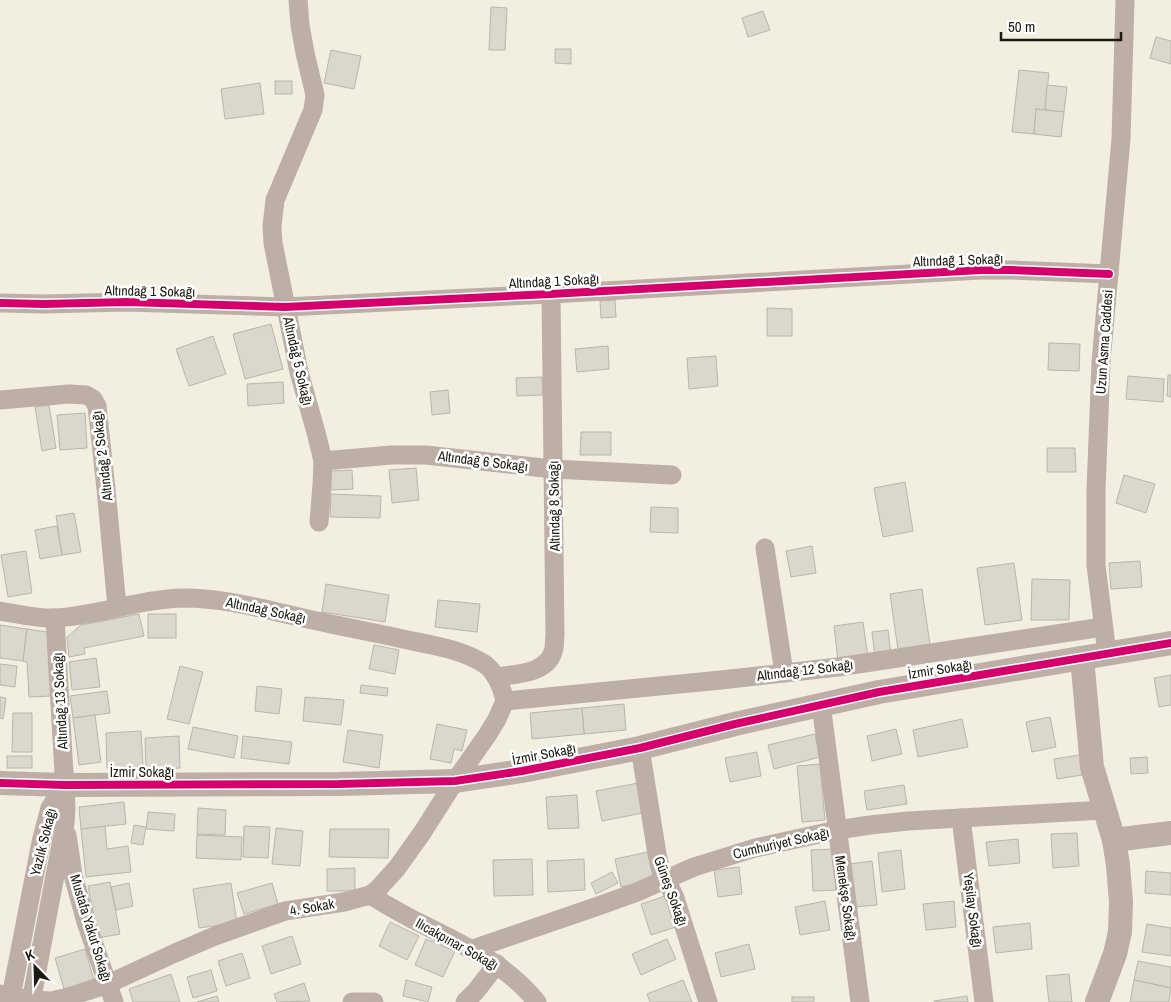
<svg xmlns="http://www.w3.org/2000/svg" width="1171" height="1002" font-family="'Archivo Narrow',sans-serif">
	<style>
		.building { fill: #dad7cc; stroke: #b8b5ab }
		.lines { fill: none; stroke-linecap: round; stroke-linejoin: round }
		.minor { stroke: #bdaea6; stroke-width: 19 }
		.tertiary { stroke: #bdaea6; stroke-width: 24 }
		.cycleway-casing { stroke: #fff; stroke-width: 11 }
		.cycleway { stroke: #d6006c; stroke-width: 8 }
		.labels { text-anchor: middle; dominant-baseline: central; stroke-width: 5; stroke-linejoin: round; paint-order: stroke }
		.street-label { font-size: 14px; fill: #1c1a10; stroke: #fff }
	</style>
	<rect width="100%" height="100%" fill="#f2efe1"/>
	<g class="building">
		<polygon points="491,7 507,8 505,50 489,50"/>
		<polygon points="763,11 770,30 748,37 742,18"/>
		<polygon points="1156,37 1171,41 1171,64 1150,58"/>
		<polygon points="555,49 571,49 571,64 555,63"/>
		<polygon points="331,50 361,56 354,89 324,83"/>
		<polygon points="1019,70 1049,73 1045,110 1036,109 1034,134 1012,132"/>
		<rect x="275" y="81" width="17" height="13"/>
		<polygon points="260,83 264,114 225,119 221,89"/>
		<polygon points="1047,85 1067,87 1064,112 1045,110"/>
		<polygon points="1036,109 1064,112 1061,137 1034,134"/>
		<polygon points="615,300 616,317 601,318 600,301"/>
		<polygon points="767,308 792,309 792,336 767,336"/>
		<polygon points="271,324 283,369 245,379 233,334"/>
		<polygon points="213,336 226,374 189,386 176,349"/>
		<polygon points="1049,343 1080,344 1079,371 1048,370"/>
		<polygon points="608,346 609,369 577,372 575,349"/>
		<polygon points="716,356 718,386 689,389 687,358"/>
		<polygon points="1168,375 1171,375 1171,397 1167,396"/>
		<polygon points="1128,376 1164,379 1163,402 1126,399"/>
		<polygon points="542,377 543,395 517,396 516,378"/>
		<polygon points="283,382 284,403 248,406 247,384"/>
		<polygon points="448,390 450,413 432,415 430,392"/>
		<polygon points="49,405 56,448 42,451 35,407"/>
		<polygon points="85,413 87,448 60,450 57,415"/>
		<polygon points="581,432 611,432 611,455 580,455"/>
		<polygon points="1047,448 1075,448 1076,472 1047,472"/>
		<polygon points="416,468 419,500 392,503 389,470"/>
		<polygon points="352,470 353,489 331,490 330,471"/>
		<polygon points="1124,475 1155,484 1146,513 1116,503"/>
		<polygon points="905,482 913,531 883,537 874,488"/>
		<polygon points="331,494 381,496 380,518 330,517"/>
		<polygon points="651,507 678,508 678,533 650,532"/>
		<polygon points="74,513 81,552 62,555 56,516"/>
		<polygon points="57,526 62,555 40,559 35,530"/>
		<polygon points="812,546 816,573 791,577 786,551"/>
		<polygon points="26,551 32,593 8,597 1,555"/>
		<polygon points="1140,561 1142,587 1111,589 1109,563"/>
		<polygon points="1014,563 1022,620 985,625 977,568"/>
		<polygon points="1032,579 1070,580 1069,620 1031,620"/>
		<polygon points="326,584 389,595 385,622 322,612"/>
		<polygon points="922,589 930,645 898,650 890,594"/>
		<polygon points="438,600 480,604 477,632 435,627"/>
		<polygon points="139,614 144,636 84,648 85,654 69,657 67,637 81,625"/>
		<rect x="148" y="614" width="28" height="24"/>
		<polygon points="863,622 868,657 838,661 834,626"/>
		<polygon points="0,625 27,629 23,661 0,658"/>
		<polygon points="27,629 47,632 51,696 29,697 27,662 23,661"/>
		<polygon points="888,630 891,654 875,656 872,632"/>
		<polygon points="374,645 399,650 395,674 369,669"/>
		<polygon points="96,658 100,687 72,690 69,662"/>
		<polygon points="0,664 17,666 15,687 0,685"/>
		<polygon points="180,666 203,672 189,724 167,719"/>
		<polygon points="1171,675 1171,705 1159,707 1154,678"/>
		<polygon points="361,685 388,688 387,696 360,693"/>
		<polygon points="257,686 282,689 279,714 255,711"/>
		<polygon points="107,691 110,713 73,718 70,696"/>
		<polygon points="0,697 6,698 3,719 0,718"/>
		<polygon points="305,697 344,700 341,725 303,721"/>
		<polygon points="624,704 626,730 584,734 582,708"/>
		<polygon points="582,708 584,734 532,739 530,713"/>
		<polygon points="13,713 32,713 32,752 12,752"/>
		<polygon points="95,715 101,762 79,765 73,718"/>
		<polygon points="1050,717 1056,747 1032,752 1026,722"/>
		<polygon points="962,719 968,747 918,757 913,730"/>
		<polygon points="437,724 467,730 462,751 454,749 451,763 430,759"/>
		<polygon points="193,727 238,736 234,758 188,749"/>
		<polygon points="896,729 902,754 872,761 867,736"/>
		<polygon points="348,730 383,735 379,768 343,762"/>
		<polygon points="141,731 143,766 107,768 106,733"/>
		<polygon points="815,734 820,757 774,769 768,745"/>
		<polygon points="179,736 180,768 146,770 145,738"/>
		<polygon points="243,736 292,742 289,764 241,758"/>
		<polygon points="757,752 761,776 730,782 725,758"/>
		<polygon points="1080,755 1082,775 1057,779 1054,759"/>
		<rect x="7" y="756" width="25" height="12"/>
		<polygon points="1147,757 1148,773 1131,774 1130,758"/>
		<polygon points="820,764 825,820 802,822 797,766"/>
		<polygon points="638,783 643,813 602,821 596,791"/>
		<polygon points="904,785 907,804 867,810 864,791"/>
		<polygon points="577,795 579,828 548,829 546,797"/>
		<polygon points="124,802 126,824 81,829 79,807"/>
		<polygon points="198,808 226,810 225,835 197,834"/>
		<polygon points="148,812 175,814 174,831 146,829"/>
		<polygon points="134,825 146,827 143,845 131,843"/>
		<polygon points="105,826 107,849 128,846 131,872 86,877 81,829"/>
		<polygon points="244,826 270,827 268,858 243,857"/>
		<polygon points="276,828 303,831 300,866 272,864"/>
		<polygon points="330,829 389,829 388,858 329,857"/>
		<polygon points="1077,833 1079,866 1053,868 1051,834"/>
		<polygon points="197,835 242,837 241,860 196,858"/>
		<polygon points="1018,839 1020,863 989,866 986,842"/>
		<polygon points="834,849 836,890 813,891 811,850"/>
		<polygon points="901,850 905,889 882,892 878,853"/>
		<polygon points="648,852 654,880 621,887 615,859"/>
		<polygon points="532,859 533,895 494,896 493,860"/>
		<polygon points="584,859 585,890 548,892 547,861"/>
		<polygon points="872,861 877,905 855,907 850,864"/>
		<polygon points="739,867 742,894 718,897 714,870"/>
		<polygon points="355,868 355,891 327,891 327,869"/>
		<polygon points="1146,871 1171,873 1171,895 1145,893"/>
		<polygon points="612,872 618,883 596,894 591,883"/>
		<polygon points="110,882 120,934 98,938 88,886"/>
		<polygon points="129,883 133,906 116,910 111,887"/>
		<polygon points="231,883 237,923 199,928 193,889"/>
		<polygon points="272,883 278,904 244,914 237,893"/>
		<polygon points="665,896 676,927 651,935 641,904"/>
		<polygon points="825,901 830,930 800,935 795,907"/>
		<polygon points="954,901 956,927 926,930 923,904"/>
		<polygon points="390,922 419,936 407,960 379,946"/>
		<polygon points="1030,923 1032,949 996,953 993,927"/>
		<polygon points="1147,924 1171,928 1171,956 1142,952"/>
		<polygon points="292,936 301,964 271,974 262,946"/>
		<polygon points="426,939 455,951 443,977 415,965"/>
		<polygon points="667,939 676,959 641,975 632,954"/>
		<polygon points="749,944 755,969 721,977 715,953"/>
		<polygon points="85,949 94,980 64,989 55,958"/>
		<polygon points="242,953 250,978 226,986 218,961"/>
		<polygon points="1138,961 1171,967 1171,988 1134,980"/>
		<polygon points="211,970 217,991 193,998 187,977"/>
		<polygon points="171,974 180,1002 133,1002 129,989"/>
		<polygon points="1069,974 1072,1002 1049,1002 1046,976"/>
		<polygon points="406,980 432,987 428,1002 403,996"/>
		<polygon points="683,980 692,1002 650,1002 647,994"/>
		<polygon points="1134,980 1171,988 1169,1002 1130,1002"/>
		<polygon points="304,983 310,1001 277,1002 274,994"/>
		<polygon points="217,996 219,1002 197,1002"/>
		<polygon points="967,996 968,1002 934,1002 934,1001"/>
		<rect x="792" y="997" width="22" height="5"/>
	</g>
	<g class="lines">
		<g class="minor">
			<polyline points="298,0 300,25 305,53 315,95 313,110 275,200 272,226 273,243 299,372 317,436 323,461 322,485 319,522"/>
			<polyline points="0,303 44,304 127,302 285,307 551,294 981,270 1011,270 1109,274"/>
			<polyline points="0,400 69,394 86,395 93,399 97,406 106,489 117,607"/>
			<polyline points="323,461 391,455 426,455 553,469 672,475"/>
			<polyline points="765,548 784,673"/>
			<path d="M0 611C18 614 38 619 56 618 99 615 141 599 184 598 231 598 276 613 322 622 349 628 376 633 403 639 431 645 462 649 486 665 497 674 502 688 505 701"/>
			<polyline points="1107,654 1096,565 1096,490 1101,362 1121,139 1125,0"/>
			<path d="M496 677C515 674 546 674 553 652 555 647 554 641 555 636L551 294"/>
			<polyline points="505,701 721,680 838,667 1103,627"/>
			<polyline points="821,704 860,1002"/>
			<polyline points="640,748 657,854 660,867 675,898 708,1002"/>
			<polyline points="961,818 984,1002"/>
			<polyline points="67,835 73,875 86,922 114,1002"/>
			<path d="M370 895C388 906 405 916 424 925 468 948 504 962 537 1002"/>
			<polyline points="473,949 604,904 637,892 694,867 755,848 837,830 870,825 908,821 1104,810"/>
			<polyline points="0,994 31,1000 51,1001 69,997 108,984 175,953 215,936 285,911 344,902 370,895 377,890 397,868 422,833 455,781 488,734 497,719 505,701"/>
			<polyline points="10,1002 41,842 50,808 65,785"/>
			<polyline points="31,1002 65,823 66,808 55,618"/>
			<polyline points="352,1002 374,1002"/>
			<polyline points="465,1002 476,991 497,964"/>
		</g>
		<g class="tertiary">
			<polyline points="1082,658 1092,767 1114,840 1118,865 1121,902 1120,932 1115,954 1097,1002"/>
			<polyline points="0,783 65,785 339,784 455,781 522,771 640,748 735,724 879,692 1171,643"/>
			<polyline points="1114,840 1171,833"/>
		</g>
		<g class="cycleway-casing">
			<g id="cycleway">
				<polyline points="0,303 44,304 127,302 285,307 551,294 981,270 1011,270 1109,274"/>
				<polyline points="0,783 65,785 339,784 455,781 522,771 640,748 735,724 879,692 1171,643"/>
			</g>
		</g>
		<use href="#cycleway" class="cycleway"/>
	</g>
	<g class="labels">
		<g class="street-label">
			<text transform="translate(958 260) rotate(-2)">Altındağ 1 Sokağı</text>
			<text transform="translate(554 281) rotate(-3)">Altındağ 1 Sokağı</text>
			<text transform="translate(150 291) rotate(1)">Altındağ 1 Sokağı</text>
			<text transform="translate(1104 342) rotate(-86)">Uzun Asma Caddesi</text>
			<text transform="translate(298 361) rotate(77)">Altındağ 5 Sokağı</text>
			<text transform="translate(102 456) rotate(-97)">Altındağ 2 Sokağı</text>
			<text transform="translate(483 461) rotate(7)">Altındağ 6 Sokağı</text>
			<text transform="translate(554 506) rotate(-91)">Altındağ 8 Sokağı</text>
			<text transform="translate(266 610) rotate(12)">Altındağ Sokağı</text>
			<text transform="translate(940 669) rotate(-9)">İzmir Sokağı</text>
			<text transform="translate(805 670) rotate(-7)">Altındağ 12 Sokağı</text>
			<text transform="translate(60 701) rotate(-93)">Altındağ 13 Sokağı</text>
			<text transform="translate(544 754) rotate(-11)">İzmir Sokağı</text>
			<text x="142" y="772">İzmir Sokağı</text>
			<text transform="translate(43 842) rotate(-76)">Yazlık Sokağı</text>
			<text transform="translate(781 843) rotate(-13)">Cumhuriyet Sokağı</text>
			<text transform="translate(671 891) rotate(70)">Güneş Sokağı</text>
			<text transform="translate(846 898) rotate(82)">Menekşe Sokağı</text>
			<text transform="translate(312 907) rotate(-10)">4. Sokak</text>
			<text transform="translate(973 910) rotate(83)">Yeşilay Sokağı</text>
			<text transform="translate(91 928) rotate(73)">Mustafa Yakut Sokağı</text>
			<text transform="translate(457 944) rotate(29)">Ilıcakpınar Sokağı</text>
		</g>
	</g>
	<g transform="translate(35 967) rotate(337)" stroke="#ffffff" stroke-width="4" paint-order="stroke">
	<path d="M0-4L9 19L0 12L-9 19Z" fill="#1c1a10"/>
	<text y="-8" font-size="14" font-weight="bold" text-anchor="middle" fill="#1c1a10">K</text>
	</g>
	<path d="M1001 32v8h120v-8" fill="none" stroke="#1c1a10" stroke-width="2.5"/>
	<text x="1008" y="32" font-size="15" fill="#1c1a10" stroke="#ffffff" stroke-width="4" paint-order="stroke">50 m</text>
</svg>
